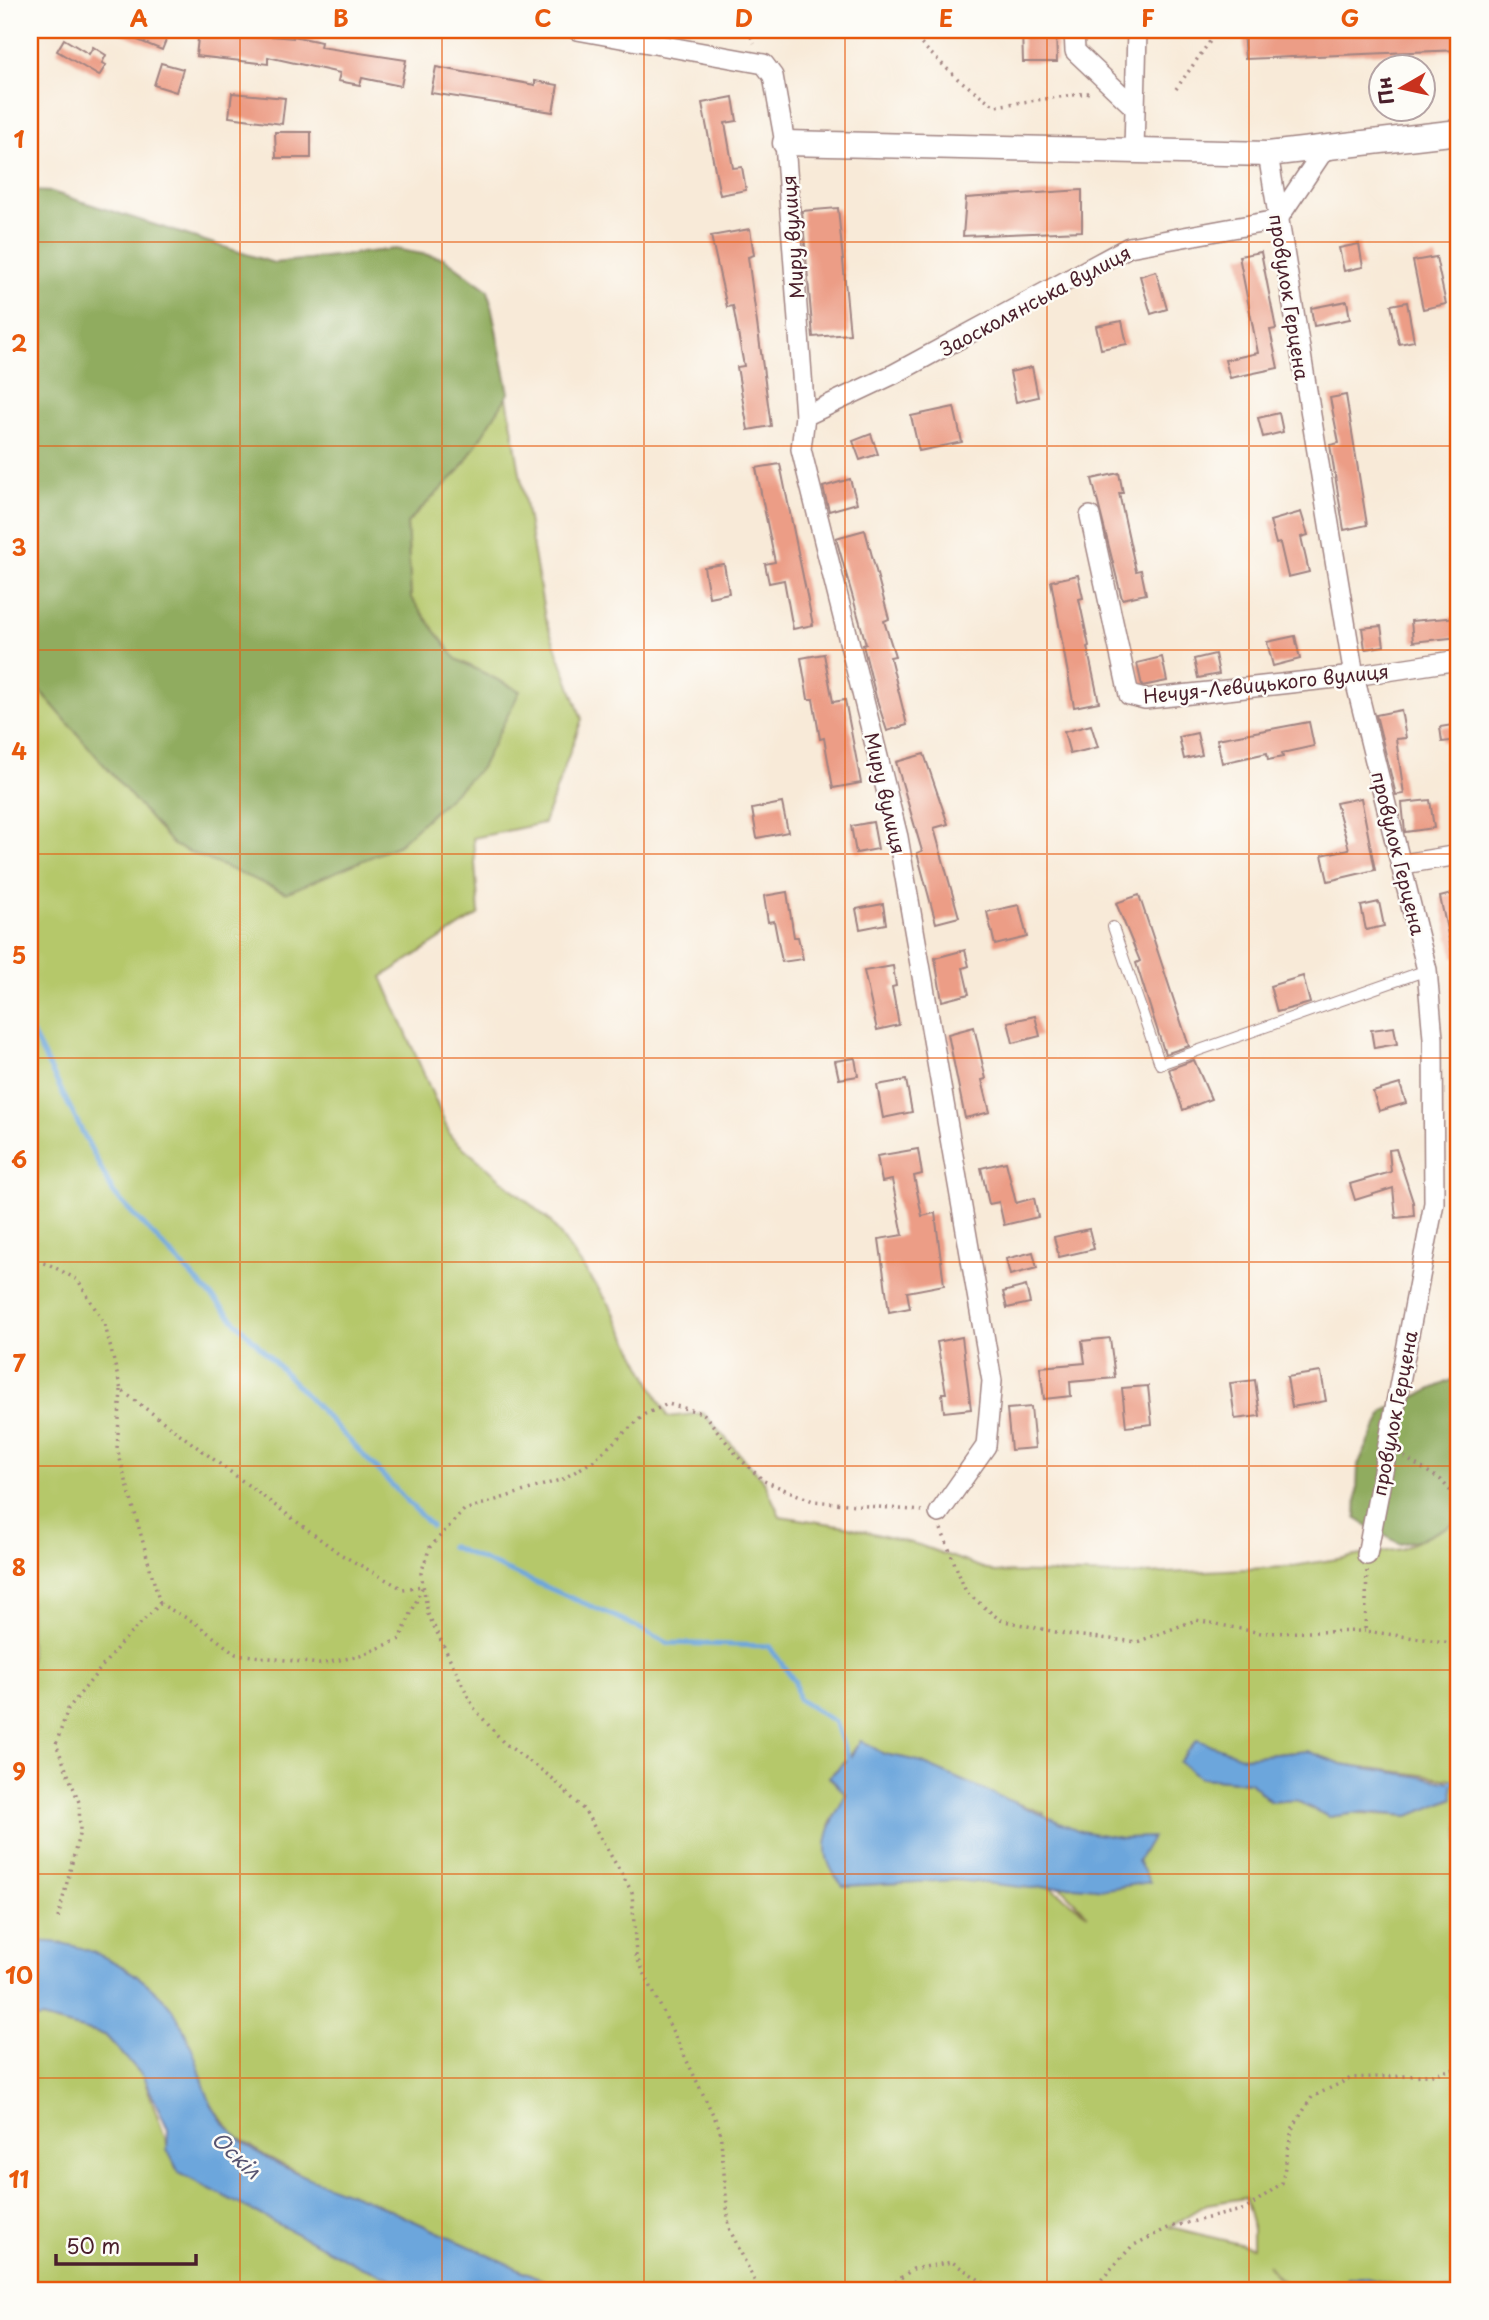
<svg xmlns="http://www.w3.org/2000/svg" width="1489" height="2320" font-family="'Playpen Sans',sans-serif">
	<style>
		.green { fill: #b5c86b; stroke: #80744b; stroke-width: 2; fill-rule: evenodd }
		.forest { fill: #90ac5f; stroke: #6d6645; stroke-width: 2 }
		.water { fill: #6ca6dc; stroke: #5b6284; stroke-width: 2 }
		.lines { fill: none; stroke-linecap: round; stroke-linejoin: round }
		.stream { stroke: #6ca6dc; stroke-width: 5 }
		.building { fill: #ec9d86 }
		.service-casing { stroke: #a18482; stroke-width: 12 }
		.minor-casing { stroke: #a18482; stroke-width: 22 }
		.tertiary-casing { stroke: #a18482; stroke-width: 27 }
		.path { stroke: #a18482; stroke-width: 3.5; stroke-dasharray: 2 5; stroke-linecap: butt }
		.service { stroke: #fff; stroke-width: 10 }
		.minor { stroke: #fff; stroke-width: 19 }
		.tertiary { stroke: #fff; stroke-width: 24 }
		.grid { fill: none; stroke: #e8590c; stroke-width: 2; stroke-opacity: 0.55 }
		.labels { text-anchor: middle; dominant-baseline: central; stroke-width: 5; stroke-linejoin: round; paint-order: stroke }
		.street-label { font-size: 19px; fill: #4a1f2b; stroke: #fdfcf7 }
		.water-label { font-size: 21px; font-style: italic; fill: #585572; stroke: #fdfcf7 }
		.neatline { fill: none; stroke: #e8590c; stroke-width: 2.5 }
		.grid-label { font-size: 23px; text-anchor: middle; font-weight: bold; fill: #e8590c }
	</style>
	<rect width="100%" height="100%" fill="#fdfcf7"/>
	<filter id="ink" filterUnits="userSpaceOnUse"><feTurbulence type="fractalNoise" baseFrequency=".0143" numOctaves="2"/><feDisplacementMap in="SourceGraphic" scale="14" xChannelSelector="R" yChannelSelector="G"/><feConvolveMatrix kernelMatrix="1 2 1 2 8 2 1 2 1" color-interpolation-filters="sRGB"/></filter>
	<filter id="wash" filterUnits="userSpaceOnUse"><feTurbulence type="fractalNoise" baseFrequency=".00686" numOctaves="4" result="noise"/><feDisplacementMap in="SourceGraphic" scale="28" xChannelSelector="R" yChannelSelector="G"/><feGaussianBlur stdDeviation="1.57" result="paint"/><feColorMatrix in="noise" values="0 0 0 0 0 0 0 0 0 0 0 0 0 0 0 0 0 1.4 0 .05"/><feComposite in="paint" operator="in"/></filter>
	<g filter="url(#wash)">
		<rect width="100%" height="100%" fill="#f8ead8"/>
		<g class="green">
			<path d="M505 386 545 618 582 719 544 823 473 838 479 914 382 977 451 1137 550 1221 610 1305 668 1417 703 1413 764 1481 780 1516 845 1526 919 1545 994 1572 1125 1575 1287 1567 1401 1549 1459 1521V1780L1342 1764 1307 1751 1244 1757 1201 1778 1250 1782 1271 1802 1295 1800 1329 1817 1358 1813 1409 1816 1452 1799V1785H1459V2290H1402L1398 2286 1349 2290H1290L1267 2264 1286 2290H995L985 2284 992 2290H565L377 2204 323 2186 264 2155 234 2134 208 2102 191 2046 30 1948V679L167 837 411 598 407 523 445 485ZM861 1740 884 1754 915 1760 980 1790 1044 1813 1048 1883 1060 1887 1088 1915 1050 1887 955 1880 843 1886 830 1824 847 1794 829 1777 848 1758ZM1245 2198 1252 2223V2247L1170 2227 1207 2204Z"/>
			<polygon points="42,2018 105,2035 143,2076 176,2168 423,2290 30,2290 30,2020"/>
		</g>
		<g class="forest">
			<polygon points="30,191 52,192 274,263 395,249 444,258 488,290 509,393 460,470 407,523 411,598 456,659 520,691 481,768 397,846 286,893 173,845 30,679"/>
			<polygon points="1454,1379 1459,1382 1459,1521 1422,1539 1400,1544 1356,1519 1358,1465 1384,1411"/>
		</g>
		<g class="water">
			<path d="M861 1740 884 1754 915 1760 1080 1831 1122 1838 1152 1837 1138 1861 1150 1882 1106 1889 1074 1886 1031 1888 955 1880 843 1886C813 1852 828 1830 846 1794L829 1777 850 1757Z"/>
			<polygon points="1197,1740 1244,1757 1307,1751 1342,1764 1452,1782 1453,1798 1409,1816 1364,1812 1329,1817 1295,1800 1271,1802 1250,1782 1201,1778 1179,1762"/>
			<path d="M30 1942C81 1938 137 1968 170 2006 178 2016 185 2032 190 2044 206 2080 202 2103 233 2133 274 2172 332 2184 381 2206 442 2234 503 2262 565 2290H421L361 2267 179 2173 167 2149 168 2129 143 2076 105 2035 42 2018 30 2020Z"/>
			<polygon points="1363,2277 1398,2286 1402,2290 1348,2290 1347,2278"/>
		</g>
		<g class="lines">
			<g class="stream">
				<polyline points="30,1029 114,1194 431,1526"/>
				<polyline points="450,1546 621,1619 668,1643 769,1646 795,1682 798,1699 835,1722 848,1758"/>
				<polyline points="1452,1782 1459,1781"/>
			</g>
		</g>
		<g id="blocks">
			<g class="building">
				<polygon points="113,30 170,30 162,50"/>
				<polygon points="199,30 293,38 293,36 321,42 320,47 406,60 401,86 362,78 360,85 338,81 340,73 268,57 268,64 196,56"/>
				<polygon points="1022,30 1056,30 1057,62 1023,62"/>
				<polygon points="1243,30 1459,30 1459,50 1245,59"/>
				<polygon points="64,39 89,54 93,47 106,55 102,63 106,65 99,76 57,51"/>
				<polygon points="161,63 183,69 176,92 154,85"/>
				<polygon points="436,67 535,85 535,81 558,85 553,112 431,93"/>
				<polygon points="232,93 285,98 282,124 229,117"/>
				<polygon points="733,97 737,121 725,123 733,168 742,167 746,190 720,195 702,103"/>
				<polygon points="275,132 311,132 311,158 276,158"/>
				<polygon points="1082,190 1082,231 963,236 966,198"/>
				<polygon points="838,208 850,334 813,337 802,211"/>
				<polygon points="750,229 754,255 748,257 771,426 748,430 737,367 744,366 733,306 727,307 711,236"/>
				<polygon points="1359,244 1363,267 1344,271 1339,248"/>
				<polygon points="1261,252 1276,329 1270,330 1278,368 1230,378 1225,360 1258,353 1239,256"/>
				<polygon points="1436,257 1446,304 1423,309 1413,261"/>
				<polygon points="1156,271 1167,309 1151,314 1140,276"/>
				<polygon points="1347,301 1350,319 1314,326 1311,308"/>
				<polygon points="1407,302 1414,341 1399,344 1391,305"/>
				<polygon points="1122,321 1127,344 1101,349 1096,326"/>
				<polygon points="1032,367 1038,397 1016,402 1010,372"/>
				<polygon points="1346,395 1367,525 1344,530 1330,445 1339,443 1330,398"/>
				<polygon points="954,407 962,442 919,451 911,416"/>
				<polygon points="1279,413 1283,432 1263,437 1258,418"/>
				<polygon points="871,434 878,454 860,460 853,441"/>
				<polygon points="780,464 813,625 793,629 784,580 769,583 765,564 775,562 756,468"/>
				<polygon points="1119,473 1123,493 1119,493 1136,571 1141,570 1146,594 1122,599 1092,479"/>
				<polygon points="850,479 857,503 829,511 823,487"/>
				<polygon points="1301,512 1308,535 1301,537 1309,572 1288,577 1280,543 1276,544 1270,521"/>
				<polygon points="865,530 889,619 884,621 895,656 890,657 907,725 887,731 876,697 863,645 866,644 836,538"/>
				<polygon points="724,564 729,593 709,597 704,567"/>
				<polygon points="1078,575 1083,598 1079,599 1089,646 1087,647 1099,702 1074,707 1051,581"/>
				<polygon points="1459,617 1459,637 1413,642 1411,621"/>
				<polygon points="1381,626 1384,646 1365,649 1362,628"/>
				<polygon points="1295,636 1300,659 1273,666 1267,642"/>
				<polygon points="824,654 833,702 845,700 861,783 833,788 824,738 820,739 813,699 808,699 801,658"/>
				<polygon points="1215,654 1219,674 1198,678 1194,659"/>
				<polygon points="1162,657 1167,681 1142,686 1137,663"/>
				<polygon points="1401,710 1406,738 1396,739 1404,794 1396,795 1376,715"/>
				<polygon points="1309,722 1314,746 1282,753 1283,757 1268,760 1267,753 1222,763 1217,739"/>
				<polygon points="1459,724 1459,740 1442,742 1440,727"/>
				<polygon points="1091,725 1098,747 1070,754 1064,732"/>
				<polygon points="1197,733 1202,755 1184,759 1179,737"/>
				<polygon points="924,754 948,824 934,828 959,917 936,923 917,853 922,851 896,762"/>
				<polygon points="1361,798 1375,870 1328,881 1322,855 1349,849 1336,803"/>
				<polygon points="1430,800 1434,828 1405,832 1402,803"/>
				<polygon points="782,803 788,832 757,838 752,809"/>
				<polygon points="873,822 878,849 856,853 851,826"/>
				<polygon points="787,892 794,937 798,937 803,959 782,962 774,921 768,922 764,896"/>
				<polygon points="1459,892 1459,956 1453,957 1440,897"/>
				<polygon points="1139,895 1189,1046 1165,1054 1136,963 1140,961 1116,903"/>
				<polygon points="1379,902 1384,926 1366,930 1361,906"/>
				<polygon points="883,904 886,924 860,929 856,909"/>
				<polygon points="1019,905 1027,937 995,945 987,912"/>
				<polygon points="965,950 969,966 963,968 969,994 942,1001 935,958"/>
				<polygon points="893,966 896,986 892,987 899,1025 877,1030 864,971"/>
				<polygon points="1303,976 1310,1003 1277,1012 1270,986"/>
				<polygon points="1035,1016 1040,1036 1013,1043 1008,1022"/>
				<polygon points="974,1027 986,1079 982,1080 990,1112 965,1118 948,1034"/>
				<polygon points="1394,1027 1397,1044 1374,1048 1371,1030"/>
				<polygon points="855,1058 858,1076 839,1079 835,1061"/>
				<polygon points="1194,1060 1211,1099 1183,1110 1169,1069"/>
				<polygon points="906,1080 912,1112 883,1118 877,1085"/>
				<polygon points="1400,1084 1406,1103 1379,1111 1373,1092"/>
				<polygon points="918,1149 922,1174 914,1176 922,1216 935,1213 944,1285 907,1292 910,1308 889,1312 879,1239 903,1235 892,1180 882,1182 877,1156"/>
				<polygon points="1396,1149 1413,1202 1414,1216 1396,1218 1393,1188 1355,1200 1350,1184 1391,1172 1389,1150"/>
				<polygon points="1006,1162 1016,1203 1034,1198 1038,1217 1004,1225 999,1202 989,1204 981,1168"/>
				<polygon points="1089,1229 1094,1249 1059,1257 1054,1237"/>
				<polygon points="1033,1252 1037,1268 1010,1275 1006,1259"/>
				<polygon points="1026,1286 1030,1303 1007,1308 1003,1292"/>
				<polygon points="962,1337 971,1409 944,1412 942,1393 946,1393 937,1342"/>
				<polygon points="1110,1338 1115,1378 1070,1382 1071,1396 1044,1399 1040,1367 1085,1363 1082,1341"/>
				<polygon points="1321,1372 1326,1401 1292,1407 1287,1377"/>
				<polygon points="1255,1380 1260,1416 1235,1419 1230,1383"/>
				<polygon points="1148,1386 1152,1424 1126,1427 1122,1388"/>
				<polygon points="1031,1407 1035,1448 1011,1450 1007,1409"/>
			</g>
		</g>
	</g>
	<g filter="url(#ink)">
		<use href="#blocks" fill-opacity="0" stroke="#a18482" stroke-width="2"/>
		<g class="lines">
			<g class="service-casing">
				<polyline id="service" points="1113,927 1160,1064 1427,970"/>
			</g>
			<g class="minor-casing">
				<g id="minor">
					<polyline points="577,30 764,64 773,76 785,143 805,416 801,449 898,837 992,1381 986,1446 939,1513"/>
					<polyline points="1074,30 1075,51 1135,108"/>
					<polyline points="1134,151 1137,30"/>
					<polyline points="1268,154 1354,676 1427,970 1433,1038 1434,1203 1367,1555"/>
					<polyline points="805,416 894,374 1129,247 1277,220 1326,147"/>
					<polyline points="1090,516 1129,695 1145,699 1354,676 1459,660"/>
					<polyline points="1403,864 1459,855"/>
				</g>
			</g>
			<g class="tertiary-casing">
				<polyline id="tertiary" points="785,143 1268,154 1459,132"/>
			</g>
			<g class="path">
				<polyline points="748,30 754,43"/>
				<polyline points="906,30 958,79 995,106 1087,93 1093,95"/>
				<polyline points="1176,89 1218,30"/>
				<polyline points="30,1259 50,1265 78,1280 105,1325 121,1390 340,1554 403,1589 423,1586"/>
				<polyline points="121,1390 117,1448 160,1604"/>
				<polyline points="1404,1457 1441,1480 1459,1501"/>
				<polyline points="941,1529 966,1592 1000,1620 1065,1634 1137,1642 1196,1620 1261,1633 1365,1631"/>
				<polyline points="1367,1571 1365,1631 1459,1644"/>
				<polyline points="58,1918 80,1831 79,1802 56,1744 68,1709 121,1643 160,1604 194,1622 236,1654 319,1664 360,1656 400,1639 422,1588"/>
				<polyline points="764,2290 757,2286 729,2228 720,2129 636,1956 632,1892 585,1811 552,1778 503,1742 474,1708 428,1614 421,1573 430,1547 464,1510 563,1479 593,1461 645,1414 668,1404 703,1413 740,1459 764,1481 813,1501 922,1511"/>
				<polyline points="884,2290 913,2269 952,2262 995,2290"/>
				<polyline points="1092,2290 1132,2246 1170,2227 1246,2209 1282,2183 1292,2129 1312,2097 1351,2078 1428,2075 1459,2068"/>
			</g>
			<use href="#service" class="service"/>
			<use href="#minor" class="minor"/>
			<use href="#tertiary" class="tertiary"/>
		</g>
	</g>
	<path class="grid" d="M240 30V2290M442 30V2290M644 30V2290M845 30V2290M1047 30V2290M1249 30V2290M30 242H1459M30 446H1459M30 650H1459M30 854H1459M30 1058H1459M30 1262H1459M30 1466H1459M30 1670H1459M30 1874H1459M30 2078H1459"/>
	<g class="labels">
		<g class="street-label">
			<text transform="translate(792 237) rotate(-94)">Миру вулиця</text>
			<text transform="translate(1290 297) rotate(81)">провулок Герцена</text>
			<text transform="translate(1035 300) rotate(-28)">Заосколянська вулиця</text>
			<text transform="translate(1266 683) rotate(-6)">Нечуя-Левицького вулиця</text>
			<text transform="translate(886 793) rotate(77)">Миру вулиця</text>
			<text transform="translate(1399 853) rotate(76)">провулок Герцена</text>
			<text transform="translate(1394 1413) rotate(-79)">провулок Герцена</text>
		</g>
		<g class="water-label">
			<text transform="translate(237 2154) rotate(43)">Оскіл</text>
		</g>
	</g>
	<rect width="1489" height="2320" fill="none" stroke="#fdfcf7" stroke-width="77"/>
	<g transform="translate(1402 88) rotate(261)"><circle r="33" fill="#fdfcf7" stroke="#b5a4a5" stroke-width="2"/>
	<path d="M0-5L12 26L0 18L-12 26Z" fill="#c8321e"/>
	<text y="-10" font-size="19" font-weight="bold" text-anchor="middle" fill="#4a1f2b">Пн</text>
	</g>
	<path d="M56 2254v10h140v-10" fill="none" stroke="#4a1f2b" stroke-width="3.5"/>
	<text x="66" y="2254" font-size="21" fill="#4a1f2b" stroke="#fdfcf7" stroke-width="5" paint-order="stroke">50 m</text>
	<rect x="38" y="38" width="1412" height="2244" class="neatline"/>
	<g class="grid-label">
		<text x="139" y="27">A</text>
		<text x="341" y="27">B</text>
		<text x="543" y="27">C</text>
		<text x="744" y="27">D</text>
		<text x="946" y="27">E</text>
		<text x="1148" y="27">F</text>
		<text x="1350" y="27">G</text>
		<text x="19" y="148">1</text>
		<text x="19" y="352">2</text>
		<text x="19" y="556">3</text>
		<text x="19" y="760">4</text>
		<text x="19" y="964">5</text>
		<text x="19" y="1168">6</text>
		<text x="19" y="1372">7</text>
		<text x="19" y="1576">8</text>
		<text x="19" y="1780">9</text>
		<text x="19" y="1984">10</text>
		<text x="19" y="2188">11</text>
	</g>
</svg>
